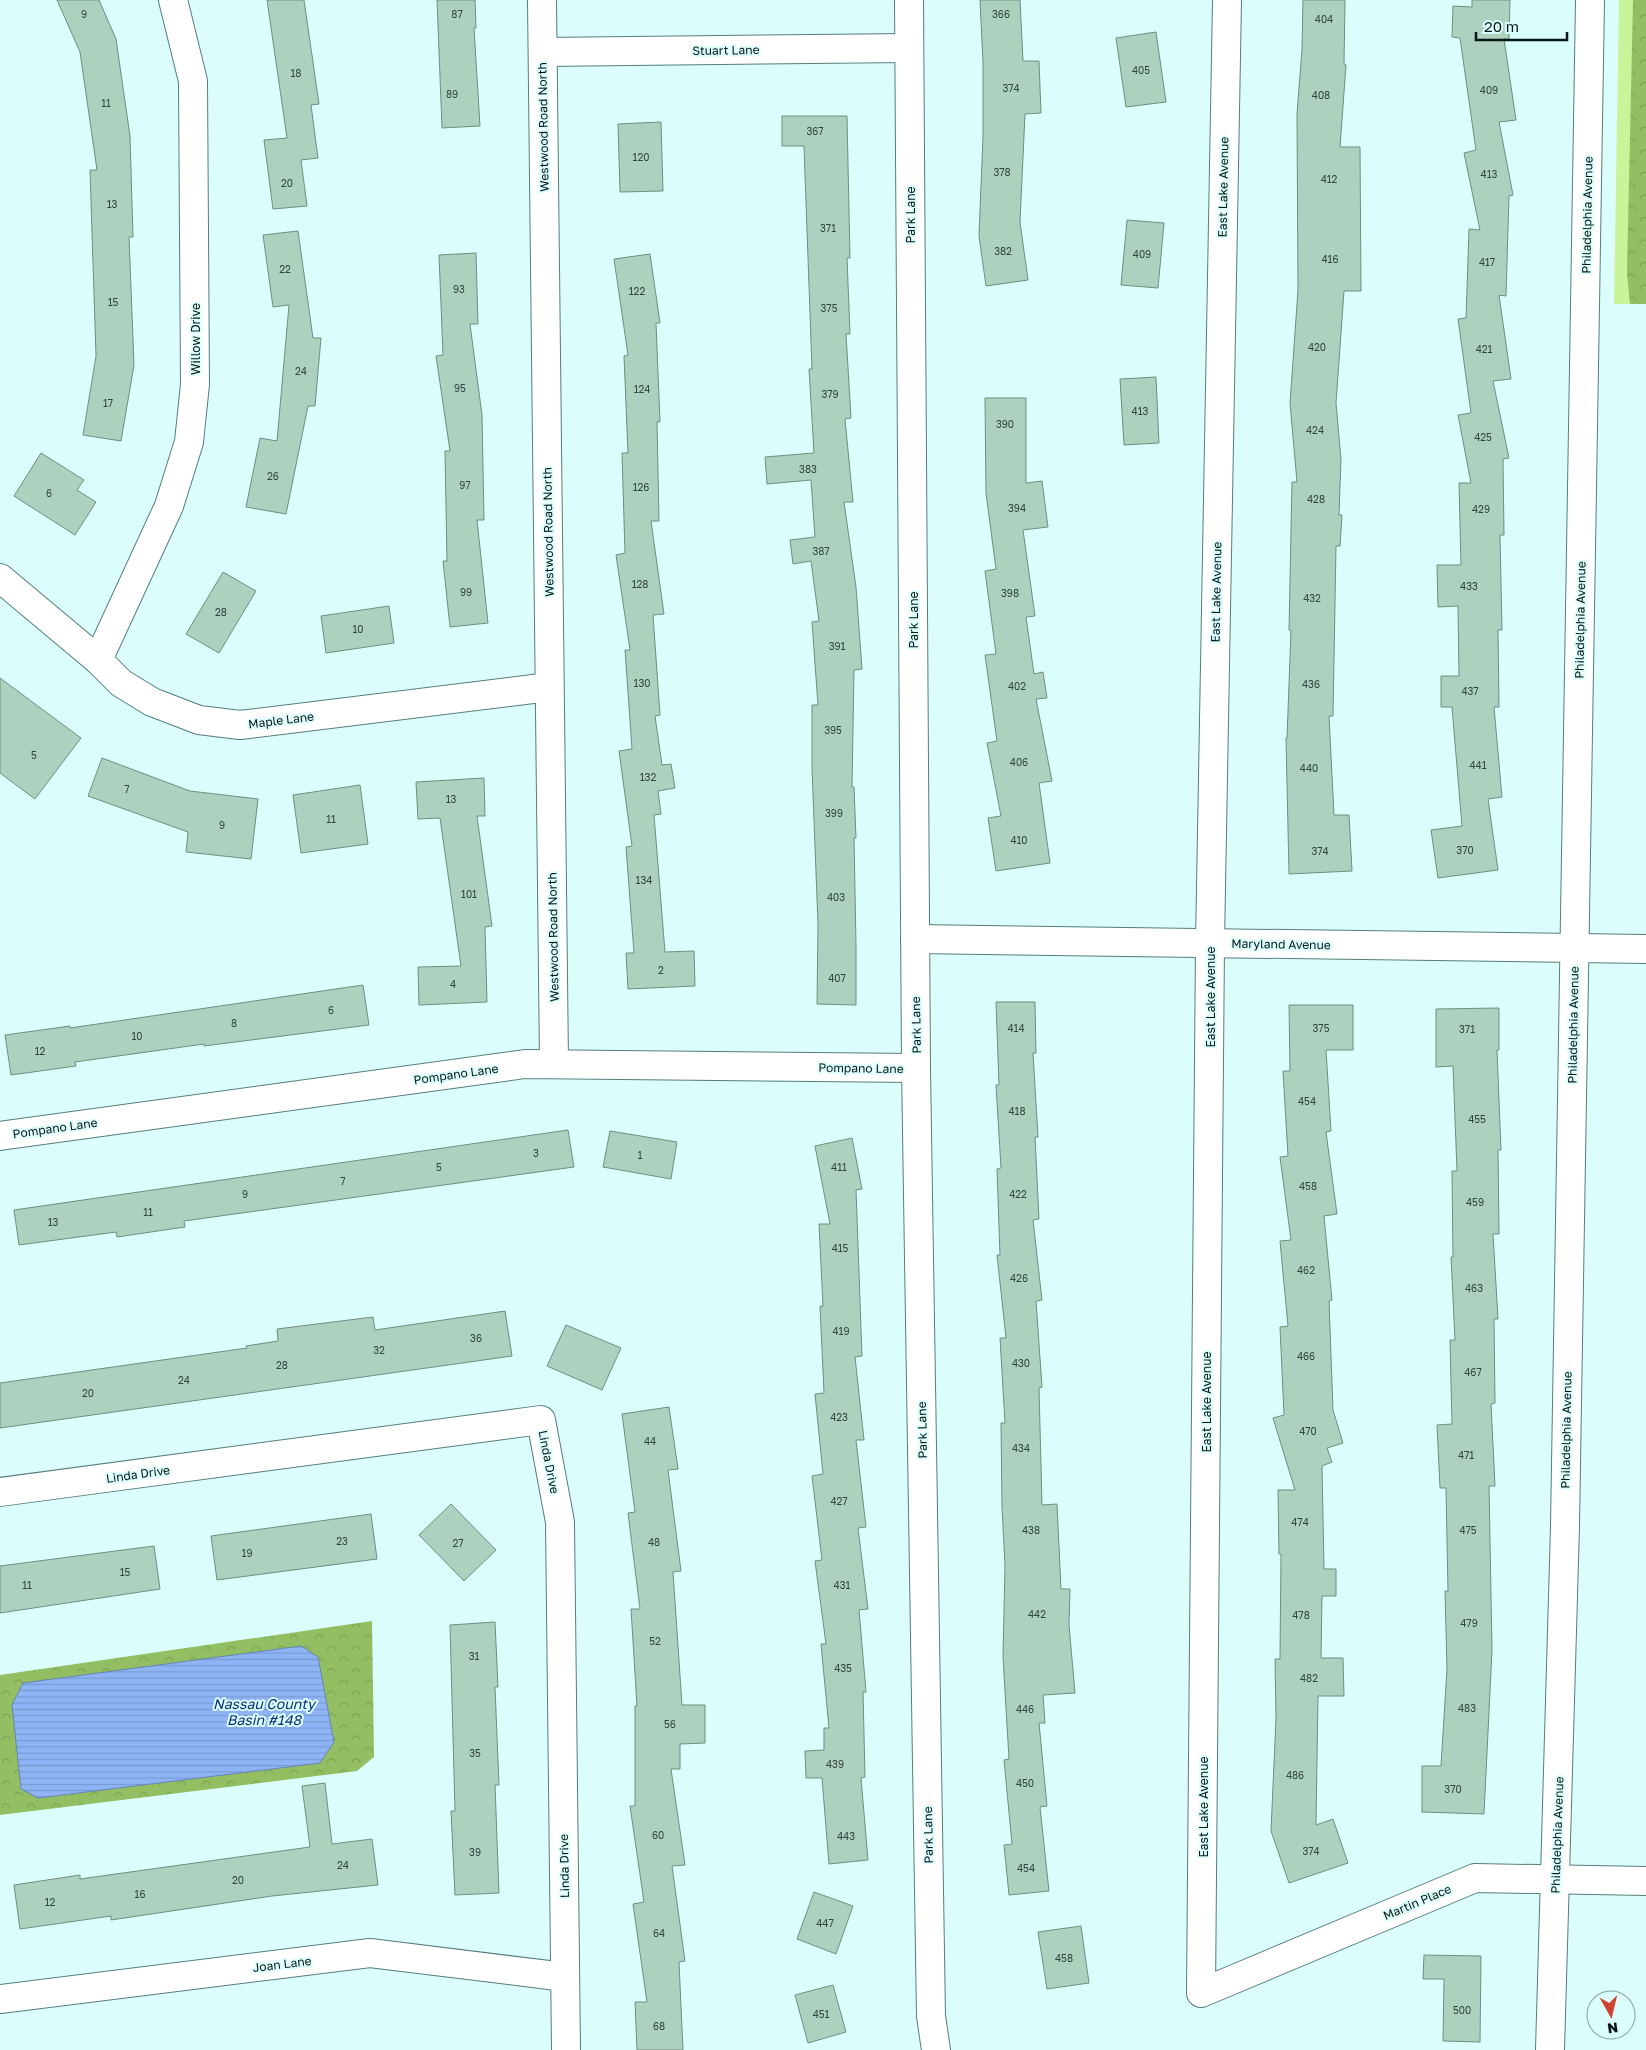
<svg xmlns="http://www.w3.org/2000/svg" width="1646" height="2050" font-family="'Golos Text',sans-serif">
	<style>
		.grass { fill: #c9f49a }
		.forest { fill: url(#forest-crowns) }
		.water { fill: url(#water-rules); stroke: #6685b3 }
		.building { fill: #aed0be; stroke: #6f8f7e }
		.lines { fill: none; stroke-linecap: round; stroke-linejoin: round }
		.minor-casing { stroke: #567d7d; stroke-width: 30 }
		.minor { stroke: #fff; stroke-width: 28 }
		.labels { text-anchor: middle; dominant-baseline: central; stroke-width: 4; stroke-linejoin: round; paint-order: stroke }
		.number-label { font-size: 10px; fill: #314541 }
		.street-label { font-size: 12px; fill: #071717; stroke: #dbfefd }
		.water-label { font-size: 14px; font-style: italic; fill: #072f75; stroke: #dbfefd }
	</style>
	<defs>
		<pattern id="forest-crowns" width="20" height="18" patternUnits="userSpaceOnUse" patternTransform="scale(1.25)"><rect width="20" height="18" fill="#94be62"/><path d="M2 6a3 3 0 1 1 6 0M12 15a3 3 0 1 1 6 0" fill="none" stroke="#7ea354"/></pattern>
		<pattern id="water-rules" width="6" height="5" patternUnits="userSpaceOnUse" patternTransform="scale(1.25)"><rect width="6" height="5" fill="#8eb4f6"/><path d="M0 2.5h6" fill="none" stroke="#799ad2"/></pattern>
	</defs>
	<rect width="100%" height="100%" fill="#dbfefd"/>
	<polygon class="grass" points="1619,0 1646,0 1646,304 1614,304"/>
	<g class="forest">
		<polygon points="1633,0 1646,0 1646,304 1630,304 1627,273"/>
		<polygon points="372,1621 374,1757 357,1771 0,1815 0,1675"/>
	</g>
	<polygon class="water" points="301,1646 318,1657 334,1742 320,1763 38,1798 21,1789 12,1705 23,1683"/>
	<g class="building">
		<polygon points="57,0 99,0 116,39 130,136 133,237 129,237 134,365 121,441 83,435 96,356 90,170 97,170 80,52"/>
		<polygon points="267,0 304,0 319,104 311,105 318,158 301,160 307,206 273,209 264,140 287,138"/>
		<polygon points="437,0 475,0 476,28 474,28 480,126 442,128"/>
		<polygon points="980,0 1020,0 1023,61 1039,61 1041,113 1025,114 1020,222 1028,280 986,286 979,236 983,136 983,62"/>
		<polygon points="1303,0 1345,0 1344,64 1346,65 1340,147 1360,147 1361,291 1344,291 1336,403 1341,459 1339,515 1342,515 1340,546 1336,546 1333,716 1329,716 1334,815 1349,815 1352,871 1289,874 1286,738 1287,738 1291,630 1289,630 1292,482 1297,482 1290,403 1298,290 1297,114 1302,49"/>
		<polygon points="1472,0 1510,0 1509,39 1504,39 1516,120 1499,122 1513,195 1509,196 1506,296 1499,295 1511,379 1493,381 1509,458 1503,459 1504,535 1500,535 1502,630 1498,630 1499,707 1494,707 1502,797 1488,799 1498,870 1438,878 1431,830 1462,826 1452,707 1441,707 1441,676 1459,676 1458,606 1438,607 1437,565 1461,565 1459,483 1471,483 1458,415 1471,413 1458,319 1466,318 1469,229 1480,230 1464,153 1476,150 1460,38 1452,37 1453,6 1472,7"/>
		<polygon points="1156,32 1166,102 1126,107 1116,38"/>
		<polygon points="782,116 847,116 850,258 847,258 850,334 846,334 851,418 845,419 853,502 844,502 856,587 862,669 854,670 852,787 854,787 856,838 854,838 856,945 856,1005 817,1004 818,924 812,768 812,705 818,705 812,622 819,621 811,561 793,564 790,540 815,537 811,480 767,484 765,457 814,453 809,369 812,369 804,146 782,146"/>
		<polygon points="661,122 663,191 620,192 618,124"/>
		<polygon points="1127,220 1164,223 1158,288 1121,285"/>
		<polygon points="298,231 313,338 321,338 315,406 308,406 286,514 246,507 260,438 277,441 289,305 273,307 263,235"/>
		<polygon points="476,253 478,324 470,324 482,415 484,520 477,520 488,623 450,627 443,561 447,561 445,451 450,451 436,356 443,355 439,255"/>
		<polygon points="650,254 660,323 656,323 660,422 657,422 659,521 651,521 664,614 653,615 660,715 655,716 662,765 671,764 675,788 658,791 661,814 654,815 665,952 694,951 695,986 628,989 626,953 634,953 626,847 632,846 619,751 632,749 625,650 630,650 616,555 625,553 622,453 628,453 624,356 628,355 614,259"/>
		<polygon points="1156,377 1159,443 1124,445 1120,379"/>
		<polygon points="985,398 1026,398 1026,483 1042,481 1048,527 1023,530 1035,616 1026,617 1034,674 1043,672 1047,698 1036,699 1052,781 1039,783 1050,863 996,871 988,818 1001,816 987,743 997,741 985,655 996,654 985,571 996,569 986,493"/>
		<polygon points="41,453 84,480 77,490 96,502 75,535 14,496"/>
		<polygon points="223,572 256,591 219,653 186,634"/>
		<polygon points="389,606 394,643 326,653 321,616"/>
		<polygon points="0,678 81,738 35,799 0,773"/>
		<polygon points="102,758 190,791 258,799 251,859 186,852 188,832 88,796"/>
		<polygon points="484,778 485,816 477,816 492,926 485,927 487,1002 419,1005 418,967 461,966 440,818 418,819 416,782"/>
		<polygon points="360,785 368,844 301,853 293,795"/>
		<polygon points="363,985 369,1025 204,1046 204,1044 75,1062 76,1066 11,1075 5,1035 70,1026 70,1028"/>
		<polygon points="996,1002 1035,1002 1036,1053 1033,1053 1038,1137 1035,1137 1039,1219 1033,1220 1042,1300 1036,1301 1042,1387 1039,1388 1042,1505 1057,1504 1061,1589 1070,1589 1069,1625 1075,1693 1043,1695 1045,1723 1039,1723 1047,1806 1040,1807 1049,1891 1009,1895 1004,1845 1012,1844 1004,1760 1009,1759 1003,1657 1005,1565 1002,1507 1001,1423 1005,1423 1000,1338 1006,1338 997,1255 1000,1255 997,1169 1001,1168 996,1085 999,1085"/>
		<polygon points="1289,1005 1353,1005 1353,1050 1326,1050 1331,1131 1326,1132 1337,1214 1324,1216 1332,1300 1329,1301 1333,1410 1343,1443 1327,1448 1332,1462 1322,1466 1324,1569 1336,1569 1336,1596 1322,1596 1321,1658 1343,1658 1344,1696 1318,1696 1316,1825 1333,1819 1348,1863 1289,1883 1271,1831 1276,1719 1275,1659 1280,1659 1281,1554 1279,1554 1278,1490 1295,1490 1273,1418 1284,1415 1280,1327 1288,1326 1280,1241 1291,1240 1280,1157 1288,1156 1283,1071 1290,1071"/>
		<polygon points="1499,1008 1499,1050 1497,1050 1501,1150 1498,1150 1499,1234 1493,1234 1498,1319 1494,1319 1495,1403 1491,1404 1495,1486 1489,1486 1492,1650 1484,1814 1422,1812 1422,1766 1441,1766 1447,1669 1445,1591 1448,1591 1446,1488 1440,1488 1437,1425 1452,1424 1450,1340 1455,1340 1451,1257 1453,1257 1452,1171 1457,1171 1453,1066 1436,1067 1436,1009"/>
		<polygon points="568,1130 574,1167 184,1221 185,1227 117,1237 116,1232 19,1245 14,1210"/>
		<polygon points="610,1131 677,1142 671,1179 603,1167"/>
		<polygon points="852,1138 862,1189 856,1190 862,1356 855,1357 864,1440 856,1440 866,1527 858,1528 868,1609 859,1610 866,1692 863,1692 865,1777 861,1778 868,1860 829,1864 822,1778 806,1778 805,1751 824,1750 824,1728 829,1728 821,1644 826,1644 815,1561 822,1560 812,1476 823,1474 815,1394 824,1393 820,1306 823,1306 819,1224 830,1224 815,1146"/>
		<polygon points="505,1311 512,1356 0,1428 0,1383 247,1348 246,1346 278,1341 277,1329 373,1317 375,1330"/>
		<polygon points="566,1325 621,1348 602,1390 547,1366"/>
		<polygon points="669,1407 678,1469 668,1470 681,1571 673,1572 682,1705 705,1705 705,1743 680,1744 680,1769 671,1769 685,1865 672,1866 685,1961 679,1962 683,2050 637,2050 635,2002 647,2002 633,1904 644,1902 630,1806 635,1806 635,1706 637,1706 631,1609 640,1609 628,1513 635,1512 622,1414"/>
		<polygon points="451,1504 496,1550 464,1581 419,1535"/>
		<polygon points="371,1514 377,1559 217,1580 211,1536"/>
		<polygon points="154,1546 160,1589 0,1613 0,1566"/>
		<polygon points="495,1622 498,1687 495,1687 499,1785 495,1785 499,1893 455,1895 451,1811 455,1811 450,1625"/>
		<polygon points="325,1783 332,1844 372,1839 378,1885 272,1896 111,1920 111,1916 20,1929 14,1885 80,1875 80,1879 310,1847 302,1786"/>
		<polygon points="814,1892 853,1906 836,1954 797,1939"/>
		<polygon points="1081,1926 1089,1983 1047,1989 1038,1932"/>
		<polygon points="1424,1955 1481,1956 1480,2042 1443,2041 1444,1979 1423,1979"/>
		<polygon points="833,1985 846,2032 808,2043 795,1995"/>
	</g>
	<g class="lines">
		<g class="minor-casing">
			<g id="minor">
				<polyline points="542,0 554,1064"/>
				<polyline points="909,0 916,1068 931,2016 936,2050"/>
				<polyline points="1227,0 1210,943 1201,1993 1475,1878 1646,1881"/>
				<polyline points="543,52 909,48"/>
				<polyline points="0,578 98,660 121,683 152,702 199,720 240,725 549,687"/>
				<polyline points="98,660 169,506 189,442 195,384 193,81 173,0"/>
				<polyline points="915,939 1646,949"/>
				<polyline points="0,1136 525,1064 916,1068"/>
				<polyline points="0,1492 541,1420 560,1522 566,2050"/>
				<polyline points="0,1999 370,1953 565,1977"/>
				<polyline points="1550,2050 1565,1526 1590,0"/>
			</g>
		</g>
		<use href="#minor" class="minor"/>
	</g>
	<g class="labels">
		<g class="number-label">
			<text x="84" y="14">9</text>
			<text x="457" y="14">87</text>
			<text x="1001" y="14">366</text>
			<text x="1324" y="19">404</text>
			<text x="1141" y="70">405</text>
			<text x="296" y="73">18</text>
			<text x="1011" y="88">374</text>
			<text x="1489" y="90">409</text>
			<text x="452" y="94">89</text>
			<text x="1321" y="95">408</text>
			<text x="106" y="103">11</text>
			<text x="815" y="131">367</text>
			<text x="641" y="157">120</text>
			<text x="1002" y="172">378</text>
			<text x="1489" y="174">413</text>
			<text x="1329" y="179">412</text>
			<text x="287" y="183">20</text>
			<text x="112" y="204">13</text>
			<text x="828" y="228">371</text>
			<text x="1003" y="251">382</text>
			<text x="1142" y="254">409</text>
			<text x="1330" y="259">416</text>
			<text x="1487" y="262">417</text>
			<text x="285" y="269">22</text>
			<text x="459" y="289">93</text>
			<text x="637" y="291">122</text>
			<text x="113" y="302">15</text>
			<text x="829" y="308">375</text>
			<text x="1317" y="347">420</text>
			<text x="1484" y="349">421</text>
			<text x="301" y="371">24</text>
			<text x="460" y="388">95</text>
			<text x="642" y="389">124</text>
			<text x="830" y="394">379</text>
			<text x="108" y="403">17</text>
			<text x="1140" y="411">413</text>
			<text x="1005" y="424">390</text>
			<text x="1315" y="430">424</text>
			<text x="1483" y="437">425</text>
			<text x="808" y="469">383</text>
			<text x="273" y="476">26</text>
			<text x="465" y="485">97</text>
			<text x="641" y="487">126</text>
			<text x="49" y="493">6</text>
			<text x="1316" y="499">428</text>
			<text x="1017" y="508">394</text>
			<text x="1481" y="509">429</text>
			<text x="821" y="551">387</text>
			<text x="640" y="584">128</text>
			<text x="1469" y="586">433</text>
			<text x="466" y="592">99</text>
			<text x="1010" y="593">398</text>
			<text x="1312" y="598">432</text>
			<text x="221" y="612">28</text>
			<text x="358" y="629">10</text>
			<text x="837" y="646">391</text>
			<text x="642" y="683">130</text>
			<text x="1311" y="684">436</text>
			<text x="1017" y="686">402</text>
			<text x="1470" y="691">437</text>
			<text x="833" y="730">395</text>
			<text x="34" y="755">5</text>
			<text x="1019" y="762">406</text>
			<text x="1478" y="765">441</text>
			<text x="1309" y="768">440</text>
			<text x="648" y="777">132</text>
			<text x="127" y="789">7</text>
			<text x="451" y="799">13</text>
			<text x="834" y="813">399</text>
			<text x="331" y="819">11</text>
			<text x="222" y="825">9</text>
			<text x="1019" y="840">410</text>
			<text x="1465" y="850">370</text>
			<text x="1320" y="851">374</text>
			<text x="644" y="880">134</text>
			<text x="469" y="894">101</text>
			<text x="836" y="897">403</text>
			<text x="661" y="970">2</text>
			<text x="837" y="978">407</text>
			<text x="453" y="984">4</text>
			<text x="331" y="1010">6</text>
			<text x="234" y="1023">8</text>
			<text x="1016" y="1028">414</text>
			<text x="1321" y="1028">375</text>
			<text x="1467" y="1029">371</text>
			<text x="137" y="1036">10</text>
			<text x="40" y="1051">12</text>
			<text x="1307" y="1101">454</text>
			<text x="1017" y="1111">418</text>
			<text x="1477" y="1119">455</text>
			<text x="536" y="1153">3</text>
			<text x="640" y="1155">1</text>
			<text x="439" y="1167">5</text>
			<text x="839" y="1167">411</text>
			<text x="343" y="1181">7</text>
			<text x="1308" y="1186">458</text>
			<text x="245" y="1194">9</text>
			<text x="1018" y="1194">422</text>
			<text x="1475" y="1202">459</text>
			<text x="148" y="1212">11</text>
			<text x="53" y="1222">13</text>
			<text x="840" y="1248">415</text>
			<text x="1306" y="1270">462</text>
			<text x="1019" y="1278">426</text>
			<text x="1474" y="1288">463</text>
			<text x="841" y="1331">419</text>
			<text x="476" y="1338">36</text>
			<text x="379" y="1350">32</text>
			<text x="1306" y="1356">466</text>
			<text x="1021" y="1363">430</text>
			<text x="282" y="1365">28</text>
			<text x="1473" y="1372">467</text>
			<text x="184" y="1380">24</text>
			<text x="88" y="1393">20</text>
			<text x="839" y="1417">423</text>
			<text x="1308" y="1431">470</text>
			<text x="650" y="1441">44</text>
			<text x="1021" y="1448">434</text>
			<text x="1466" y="1455">471</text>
			<text x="839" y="1501">427</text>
			<text x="1300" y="1522">474</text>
			<text x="1031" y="1530">438</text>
			<text x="1468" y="1530">475</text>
			<text x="342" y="1541">23</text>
			<text x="654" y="1542">48</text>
			<text x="458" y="1543">27</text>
			<text x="247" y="1553">19</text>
			<text x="125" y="1572">15</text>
			<text x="27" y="1585">11</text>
			<text x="842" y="1585">431</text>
			<text x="1037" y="1614">442</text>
			<text x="1301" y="1615">478</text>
			<text x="1469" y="1623">479</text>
			<text x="655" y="1641">52</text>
			<text x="474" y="1656">31</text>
			<text x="843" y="1668">435</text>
			<text x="1309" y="1678">482</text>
			<text x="1467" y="1708">483</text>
			<text x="1025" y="1709">446</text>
			<text x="670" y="1724">56</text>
			<text x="475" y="1753">35</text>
			<text x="835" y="1764">439</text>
			<text x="1295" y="1775">486</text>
			<text x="1025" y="1783">450</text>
			<text x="1453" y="1789">370</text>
			<text x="658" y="1835">60</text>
			<text x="846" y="1836">443</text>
			<text x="1311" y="1851">374</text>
			<text x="475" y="1852">39</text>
			<text x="343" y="1865">24</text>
			<text x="1026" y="1868">454</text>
			<text x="238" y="1880">20</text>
			<text x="140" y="1894">16</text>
			<text x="50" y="1902">12</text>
			<text x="825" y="1923">447</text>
			<text x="659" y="1933">64</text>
			<text x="1064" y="1958">458</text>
			<text x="1462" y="2010">500</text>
			<text x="821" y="2014">451</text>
			<text x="659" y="2026">68</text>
		</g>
		<g class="street-label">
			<text transform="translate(726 50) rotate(-1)">Stuart Lane</text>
			<text transform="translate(543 127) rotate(-91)">Westwood Road North</text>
			<text transform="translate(1223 187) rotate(-89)">East Lake Avenue</text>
			<text transform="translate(910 215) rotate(-90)">Park Lane</text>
			<text transform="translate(1587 215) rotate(-89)">Philadelphia Avenue</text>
			<text transform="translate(195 339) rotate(-90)">Willow Drive</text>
			<text transform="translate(548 532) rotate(-91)">Westwood Road North</text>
			<text transform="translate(1216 592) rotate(-89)">East Lake Avenue</text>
			<text transform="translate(913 620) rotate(-90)">Park Lane</text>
			<text transform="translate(1580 620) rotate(-89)">Philadelphia Avenue</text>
			<text transform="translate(281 720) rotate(-7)">Maple Lane</text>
			<text transform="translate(553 937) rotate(-91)">Westwood Road North</text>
			<text transform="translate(1281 944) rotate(1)">Maryland Avenue</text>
			<text transform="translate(1210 997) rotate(-90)">East Lake Avenue</text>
			<text transform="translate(916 1025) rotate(-91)">Park Lane</text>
			<text transform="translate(1573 1025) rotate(-89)">Philadelphia Avenue</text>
			<text transform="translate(861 1068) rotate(1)">Pompano Lane</text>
			<text transform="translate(456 1074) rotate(-8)">Pompano Lane</text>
			<text transform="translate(55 1128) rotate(-8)">Pompano Lane</text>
			<text transform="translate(1206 1402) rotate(-90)">East Lake Avenue</text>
			<text transform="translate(922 1430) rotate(-91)">Park Lane</text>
			<text transform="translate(1566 1430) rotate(-89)">Philadelphia Avenue</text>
			<text transform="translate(549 1462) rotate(79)">Linda Drive</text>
			<text transform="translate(138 1474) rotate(-8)">Linda Drive</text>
			<text transform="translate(1203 1807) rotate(-90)">East Lake Avenue</text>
			<text transform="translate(928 1835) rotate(-91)">Park Lane</text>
			<text transform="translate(1557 1835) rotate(-88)">Philadelphia Avenue</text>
			<text transform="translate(564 1866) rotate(-91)">Linda Drive</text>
			<text transform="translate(1417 1902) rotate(-23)">Martin Place</text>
			<text transform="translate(282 1964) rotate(-7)">Joan Lane</text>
		</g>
		<g class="water-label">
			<text x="264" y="1703">Nassau County<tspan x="264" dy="16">Basin #148</tspan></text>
		</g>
	</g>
	<g transform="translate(1611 2015) rotate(172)"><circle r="24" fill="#dbfefd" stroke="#86a2a1"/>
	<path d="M0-4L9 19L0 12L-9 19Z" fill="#cf4331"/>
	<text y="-8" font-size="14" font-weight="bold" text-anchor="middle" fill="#071717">N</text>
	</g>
	<path d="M1476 32v8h91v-8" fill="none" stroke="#071717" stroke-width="2.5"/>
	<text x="1484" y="32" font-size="15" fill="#071717" stroke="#dbfefd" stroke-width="4" paint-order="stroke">20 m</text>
</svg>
